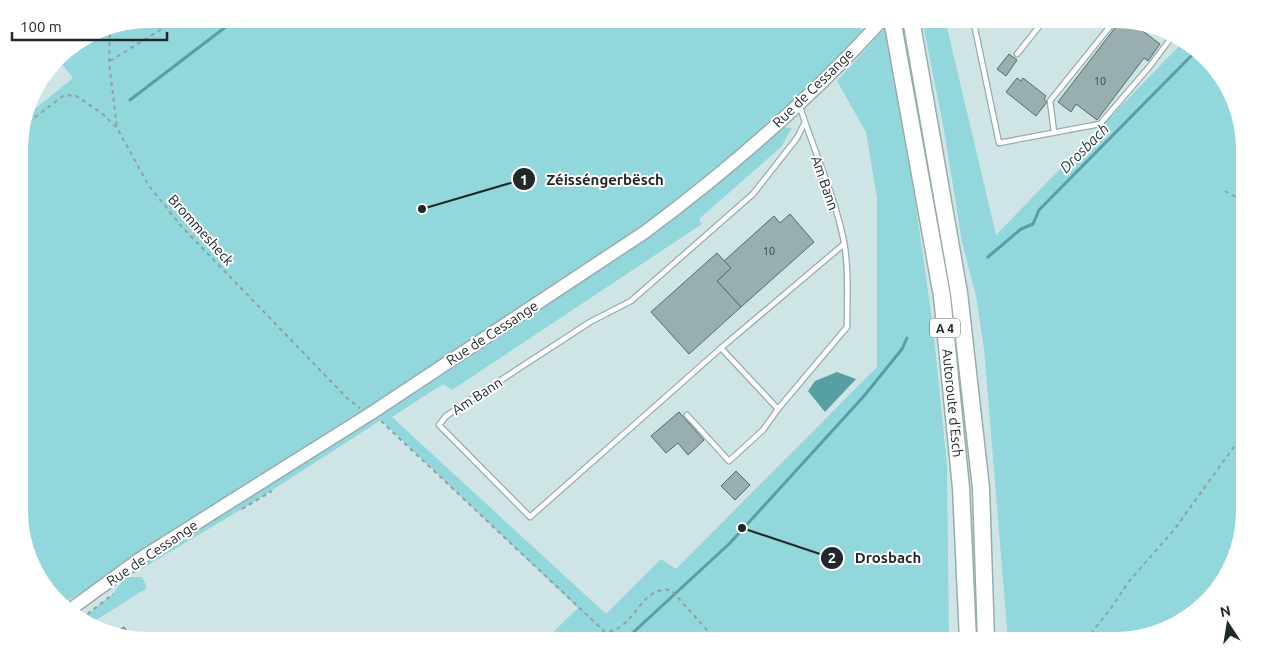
<svg xmlns="http://www.w3.org/2000/svg" width="1263" height="659" font-family="Ubuntu,sans-serif">
	<style>
		.green { fill: #92d7db }
		.water { fill: #569fa2 }
		.lines { fill: none; stroke-linecap: round; stroke-linejoin: round }
		.stream { stroke: #569fa2; stroke-width: 3 }
		.building { fill: #99aeaf; stroke: #55696a }
		.service-casing { stroke: #97acad; stroke-width: 7 }
		.secondary-casing { stroke: #97acad; stroke-width: 15 }
		.motorway-casing { stroke: #97acad; stroke-width: 19 }
		.path { stroke: #90a1a1; stroke-width: 2; stroke-dasharray: 4 4; stroke-linecap: butt }
		.service { stroke: #fff; stroke-width: 4.5 }
		.secondary { stroke: #fff; stroke-width: 12 }
		.motorway { stroke: #fff; stroke-width: 16 }
		.labels { text-anchor: middle; dominant-baseline: central; stroke-width: 4; stroke-linejoin: round; paint-order: stroke }
		.number-label { font-size: 11px; fill: #3e4a4a }
		.shield { fill: #fff; stroke: #636869; stroke-width: 1 }
		.shield-label { font-size: 12px; font-weight: bold; fill: #202829 }
		.street-label { font-size: 14px; fill: #202829; stroke: #fff }
		.water-label { font-size: 15px; font-style: italic; fill: #163a3c; stroke: #fff }
		.leader { fill: none; stroke: #202829; stroke-width: 2 }
		.callout-dot { fill: #202829; stroke: #fff; stroke-width: 2 }
		.mark-label { font-size: 15px; text-anchor: middle; font-weight: bold; fill: #fff }
		.callout-label { font-size: 15px; text-anchor: middle; font-weight: bold; fill: #202829; stroke: #fff; stroke-width: 4; stroke-linejoin: round; paint-order: stroke }
	</style>
	<rect width="100%" height="100%" fill="#cfe5e5"/>
	<g class="green">
		<path d="M148 19H865L861 30 864 39 775 126 792 128 781 147 699 219 702 224 452 390 443 384 392 417 606 614 661 559 676 569 877 367V199L866 132 837 81 885 28 908 150 933 327 947 465 949 640H545L578 608 381 420 252 503 128 577H142L147 588 88 625 81 619 111 596 140 559 63 603 41 583 20 528 19 140 25 117 73 78 57 58C79 30 116 25 148 19Z"/>
		<polygon points="922,19 945,19 996,235 1183,42 1222,76 1243,132 1244,511 1231,568 1186,619 1123,640 1008,640 984,349 976,296 962,242 944,130"/>
	</g>
	<polygon class="water" points="837,372 856,379 825,412 808,391 815,381"/>
	<g class="lines">
		<g class="stream">
			<polyline points="130,100 236,19"/>
			<polyline points="988,257 1021,229 1033,224 1039,210 1195,52"/>
			<polyline points="625,640 730,543 864,396 902,349 907,338"/>
		</g>
	</g>
	<g class="building">
		<polygon points="1121,20 1132,23 1160,44 1148,61 1144,58 1097,120 1076,104 1071,112 1058,102"/>
		<polygon points="1009,54 1017,60 1006,76 997,69"/>
		<polygon points="1017,78 1021,81 1023,78 1046,96 1044,99 1047,102 1036,116 1006,92"/>
		<polygon points="790,214 814,242 741,307 717,281 731,268 724,261 774,216 780,223"/>
		<polygon points="717,253 731,268 717,281 741,307 689,354 651,312"/>
		<polygon points="679,412 704,440 688,455 678,443 666,453 651,436"/>
		<polygon points="736,471 750,485 735,500 721,486"/>
		<polygon points="124,627 130,636 115,633"/>
	</g>
	<g class="lines">
		<g class="service-casing">
			<g id="service">
				<polyline points="973,19 999,143 1100,124 1150,66 1174,34"/>
				<polyline points="1017,54 1045,19"/>
				<path d="M800 107C814 151 835 196 844 242 849 270 847 299 847 327L778 409 721 348 530 517 439 425 446 416 590 322 631 301 753 194 797 138 805 122"/>
				<polyline points="1054,132 1050,101 1116,19"/>
				<polyline points="721,348 844,244"/>
				<polyline points="687,415 729,461 763,430 778,409"/>
			</g>
		</g>
		<g class="secondary-casing">
			<path id="secondary" d="M71 609 141 558 370 414 645 232C730 169 812 97 883 19"/>
		</g>
		<g class="motorway-casing">
			<g id="motorway">
				<path id="s1" d="M892 19 942 296 961 488 968 640"/>
				<polyline points="911,19 959,293 981,488 986,640"/>
			</g>
		</g>
		<g class="path">
			<polyline points="110,26 109,62 117,128"/>
			<polyline points="110,61 178,19"/>
			<polyline points="22,127 63,96 75,95 104,115 117,128 149,186 182,227 347,398 360,408"/>
			<polyline points="1225,191 1243,201"/>
			<path d="M381 421 605 632C609 631 614 631 617 629 637 618 644 586 671 590L716 640"/>
			<polyline points="242,509 272,491"/>
			<polyline points="81,619 113,594"/>
			<polyline points="1086,640 1114,604 1129,581 1174,530 1244,433"/>
		</g>
		<use href="#service" class="service"/>
		<use href="#secondary" class="secondary"/>
		<use href="#motorway" class="motorway"/>
	</g>
	<g class="labels">
		<g class="number-label">
			<text x="1100" y="81">10</text>
			<text x="769" y="251">10</text>
		</g>
		<rect class="shield" x="930" y="318.5" width="30" height="19" rx="4"/>
		<g class="shield-label">
			<text x="945" y="328">A 4</text>
		</g>
		<g class="street-label">
			<text transform="translate(813 88) rotate(-44)">Rue de Cessange</text>
			<text transform="translate(825 183) rotate(71)">Am Bann</text>
			<text transform="translate(201 230) rotate(48)">Brommesheck</text>
			<text transform="translate(492 333) rotate(-33)">Rue de Cessange</text>
			<text transform="translate(477 396) rotate(-33)">Am Bann</text>
			<text stroke="none"><textPath href="#s1" startOffset="389">Autoroute d'Esch</textPath></text>
			<text transform="translate(152 553) rotate(-34)">Rue de Cessange</text>
		</g>
		<g class="water-label">
			<text transform="translate(1084 148) rotate(-45)">Drosbach</text>
		</g>
	</g>
	<path d="M0 0H1263V659H0ZM149 28H1115A121 121 0 0 1 1236 149V511A121 121 0 0 1 1115 632H149A121 121 0 0 1 28 511V149A121 121 0 0 1 149 28Z" fill="#fff" fill-rule="evenodd"/>
	<path class="leader" d="M422 209L524 179M742 528L832 558"/>
	<g class="callout-dot">
		<circle cx="422" cy="209" r="5"/>
		<circle cx="742" cy="528" r="5"/>
		<circle cx="524" cy="179" r="12"/>
		<circle cx="832" cy="558" r="12"/>
	</g>
	<g class="mark-label">
		<text x="524" y="185">1</text>
		<text x="832" y="563">2</text>
	</g>
	<g class="callout-label">
		<text x="605" y="185">Zéisséngerbësch</text>
		<text x="888" y="563">Drosbach</text>
	</g>
	<g transform="translate(1228 624) rotate(348)" stroke="#ffffff" stroke-width="4" paint-order="stroke">
	<path d="M0-4L9 19L0 12L-9 19Z" fill="#202829"/>
	<text y="-8" font-size="14" font-weight="bold" text-anchor="middle" fill="#202829">N</text>
	</g>
	<path d="M12 32v8h155v-8" fill="none" stroke="#202829" stroke-width="2.5"/>
	<text x="20" y="32" font-size="15" fill="#202829" stroke="#ffffff" stroke-width="4" paint-order="stroke">100 m</text>
</svg>
